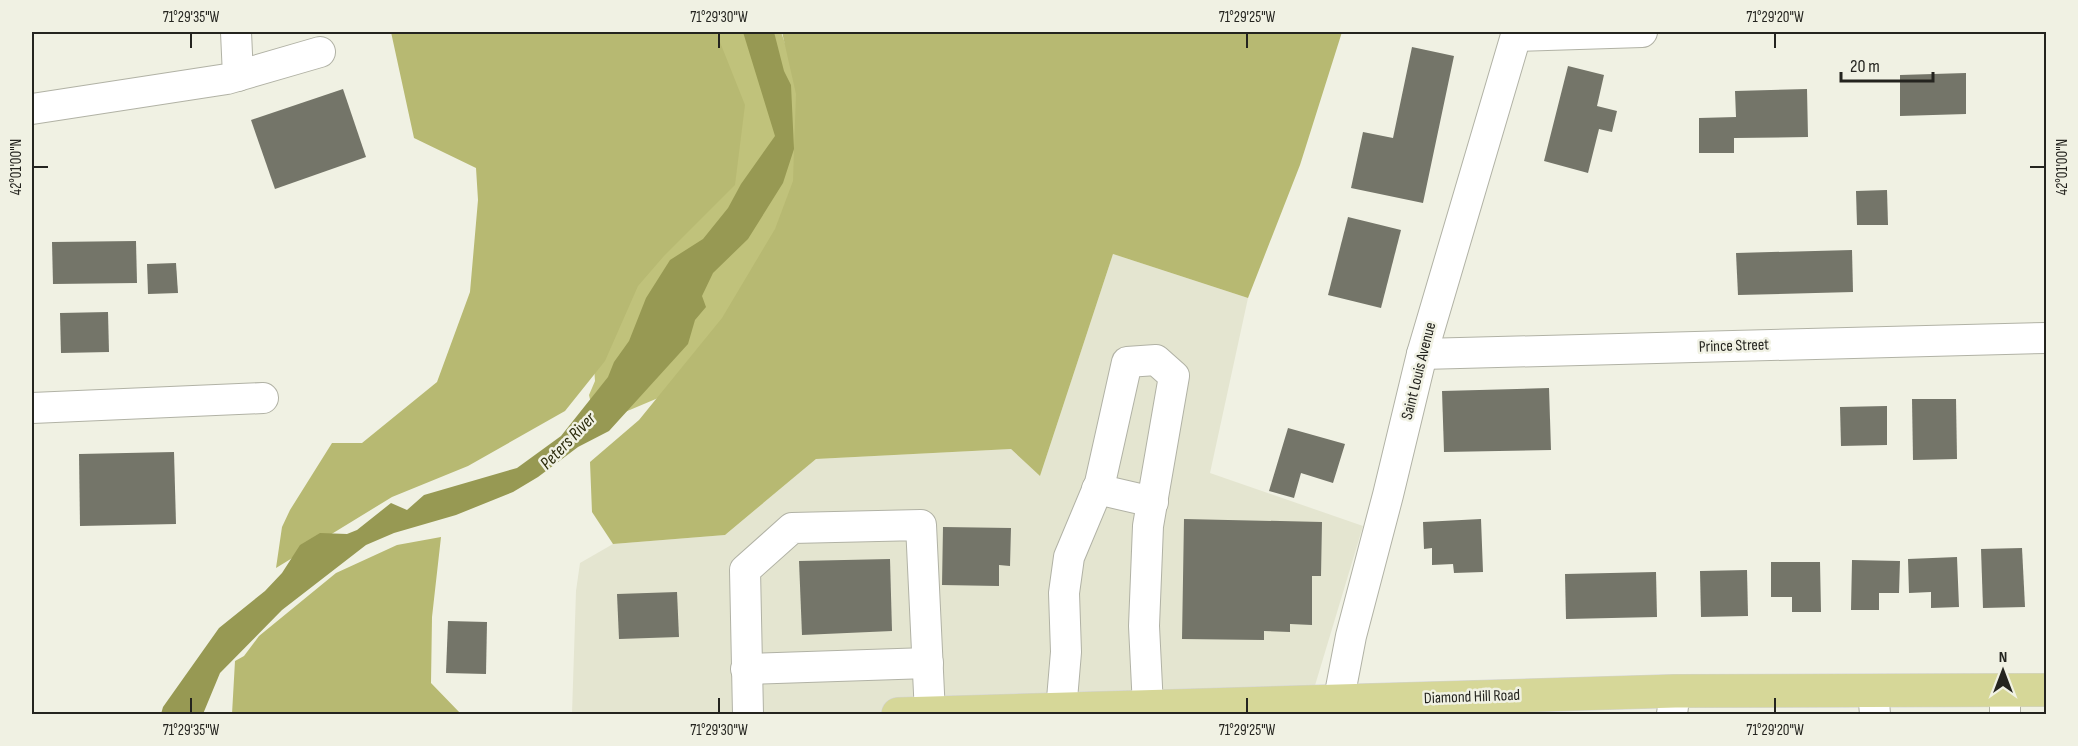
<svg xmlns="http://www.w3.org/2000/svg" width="2078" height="746" font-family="'Sofia Sans Condensed',sans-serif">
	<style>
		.built { fill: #e4e5d0 }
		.green { fill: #c0c27b }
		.forest { fill: #b7b972 }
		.water { fill: #979953 }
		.building { fill: #747569 }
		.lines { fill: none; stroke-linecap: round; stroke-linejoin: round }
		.minor-casing { stroke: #b1b2a5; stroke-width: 32 }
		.major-casing { stroke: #d3d3d2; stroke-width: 34 }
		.minor { stroke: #fff; stroke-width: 30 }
		.major { stroke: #d6d798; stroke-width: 33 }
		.ticks { fill: none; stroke: #24241f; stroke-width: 2 }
		.labels { text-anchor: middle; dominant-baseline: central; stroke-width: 5; stroke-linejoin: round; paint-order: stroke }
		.street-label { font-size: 16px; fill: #24241f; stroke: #f0f1e3 }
		.water-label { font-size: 18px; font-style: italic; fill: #2b2b0b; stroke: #f0f1e3 }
		.neatline { fill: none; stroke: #24241f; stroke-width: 2 }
		.ticks-label { font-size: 15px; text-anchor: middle; fill: #24241f }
	</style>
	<rect width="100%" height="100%" fill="#f0f1e3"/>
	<polygon class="built" points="1113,254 1248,298 1210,473 1363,526 1313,692 1311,714 572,714 576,591 580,563 613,544 725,535 816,459 1011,449 1040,476"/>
	<polygon class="green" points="658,32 781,32 809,111 802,224 696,382 625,412 593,412 589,395 595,381 591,322"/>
	<g class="forest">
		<polygon points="391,32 716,32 745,105 735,185 664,256 638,286 605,361 565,411 468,466 392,497 276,568 282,527 290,510 332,443 362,443 437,382 470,292 478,200 476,168 414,138"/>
		<polygon points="782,32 1342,32 1300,165 1248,298 1113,254 1040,476 1011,449 816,459 725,535 613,544 592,512 590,462 639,420 722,318 775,229 793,181 794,149 796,94"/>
		<polygon points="441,537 432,617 431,683 461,714 232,714 235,661 244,656 259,636 336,573 397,545"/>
	</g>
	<polygon class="water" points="743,32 774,32 784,71 791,85 794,149 783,183 748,239 713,273 702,296 706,307 695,320 688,344 609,431 578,447 538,477 513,492 456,515 394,533 366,545 282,610 220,673 203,714 161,714 163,707 219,628 265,591 282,573 300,545 320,533 347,534 357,530 391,503 407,510 424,495 517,468 561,436 608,377 614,362 629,341 646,298 670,260 703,239 728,208 741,184 775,136"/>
	<g class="building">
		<polygon points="1412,47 1454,56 1423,203 1351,188 1363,132 1393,138"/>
		<polygon points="1568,66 1604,75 1597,106 1617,111 1612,132 1599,129 1588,173 1544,161"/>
		<polygon points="1966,73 1966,114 1900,116 1900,75"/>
		<polygon points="343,89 366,157 275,189 251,120"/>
		<polygon points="1807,89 1808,137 1734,138 1734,153 1699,153 1699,118 1736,117 1735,91"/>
		<polygon points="1887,190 1888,225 1857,225 1856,191"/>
		<polygon points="1348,217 1401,230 1381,308 1328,295"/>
		<polygon points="136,241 137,283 53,284 52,242"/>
		<polygon points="1852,250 1853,292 1738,295 1736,253"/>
		<polygon points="176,263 178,293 148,294 147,264"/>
		<polygon points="108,312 109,352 61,353 60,313"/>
		<polygon points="1549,388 1551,450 1444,452 1442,391"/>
		<polygon points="1912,399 1956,399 1957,459 1913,460"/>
		<polygon points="1887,406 1887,445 1841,446 1840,407"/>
		<polygon points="1288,428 1345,444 1333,483 1301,473 1294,498 1269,491"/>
		<polygon points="174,452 176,524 80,526 79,454"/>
		<polygon points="1184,519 1322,522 1321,576 1312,576 1312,625 1290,624 1290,632 1264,631 1264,640 1182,639"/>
		<polygon points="1481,519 1483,572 1454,573 1453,564 1432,565 1432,548 1424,549 1423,522"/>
		<polygon points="943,527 1011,528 1010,566 999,565 999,586 942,585"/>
		<polygon points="2022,548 2025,607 1983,608 1981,549"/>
		<polygon points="1957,557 1959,607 1931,608 1931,592 1909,593 1908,559"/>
		<polygon points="890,559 892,631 802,635 799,561"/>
		<polygon points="1852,560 1900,561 1899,593 1879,593 1879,610 1851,610"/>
		<polygon points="1771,562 1820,562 1821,612 1792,612 1792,597 1771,597"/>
		<polygon points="1747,570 1748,616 1701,617 1700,571"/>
		<polygon points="1656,572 1657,617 1566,619 1565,574"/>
		<polygon points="677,592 679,637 619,639 617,594"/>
		<polygon points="448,621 487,622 486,674 446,673"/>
	</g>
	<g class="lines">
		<g class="minor-casing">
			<g id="minor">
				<polyline points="236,32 238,76"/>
				<polyline points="1516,36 1642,32"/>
				<polyline points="32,109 227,79 320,52"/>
				<polyline points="1422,354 2046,338"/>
				<polyline points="32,408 263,398"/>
				<polyline points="1097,489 1153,502"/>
				<polyline points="746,669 928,663"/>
				<polyline points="1873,691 1875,714"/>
				<polyline points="1061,711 1066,652 1064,593 1069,557 1100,483 1127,362 1156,360 1174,376 1148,526 1144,626 1148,707"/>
				<polyline points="748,714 745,570 792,528 921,525 930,714"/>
				<polyline points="1336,714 1351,636 1388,495 1422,354 1517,32"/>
				<polyline points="1672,714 1675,691"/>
				<polyline points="2005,714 2005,691"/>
			</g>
		</g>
		<g class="major-casing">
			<polyline id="major" points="898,714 1675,691 2046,690"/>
		</g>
		<use href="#minor" class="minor"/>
		<use href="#major" class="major"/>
	</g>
	<path class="ticks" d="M191 33V48M719 33V48M1247 33V48M1775 33V48M33 167H48M2030 167H2045M191 698V713M719 698V713M1247 698V713M1775 698V713"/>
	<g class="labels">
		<g class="street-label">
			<text transform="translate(1734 346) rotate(-2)">Prince Street</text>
			<text transform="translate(1419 371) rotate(-76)">Saint Louis Avenue</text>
			<text transform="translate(1472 697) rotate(-2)">Diamond Hill Road</text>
		</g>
		<g class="water-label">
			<text transform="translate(568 441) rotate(-46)">Peters River</text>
		</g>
	</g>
	<rect width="2078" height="746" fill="none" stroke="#f0f1e3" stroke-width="66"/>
	<g transform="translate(2003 671)" stroke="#f0f1e3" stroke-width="4.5" paint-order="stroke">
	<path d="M0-4.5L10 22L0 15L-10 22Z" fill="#24241f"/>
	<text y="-9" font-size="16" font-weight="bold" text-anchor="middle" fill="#24241f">N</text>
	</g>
	<path d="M1841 72v9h92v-9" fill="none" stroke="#24241f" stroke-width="3"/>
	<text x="1850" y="72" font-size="18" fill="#24241f" stroke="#f0f1e3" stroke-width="4.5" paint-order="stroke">20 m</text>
	<rect x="33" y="33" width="2012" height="680" class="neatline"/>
	<g class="ticks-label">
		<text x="191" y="22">71°29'35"W</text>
		<text x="719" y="22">71°29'30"W</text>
		<text x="1247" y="22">71°29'25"W</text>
		<text x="1775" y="22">71°29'20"W</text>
		<text transform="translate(16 167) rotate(-90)" y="5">42°01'00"N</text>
		<text transform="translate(2062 167) rotate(-90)" y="5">42°01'00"N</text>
		<text x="191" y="735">71°29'35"W</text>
		<text x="719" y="735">71°29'30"W</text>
		<text x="1247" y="735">71°29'25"W</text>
		<text x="1775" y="735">71°29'20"W</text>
	</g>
</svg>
